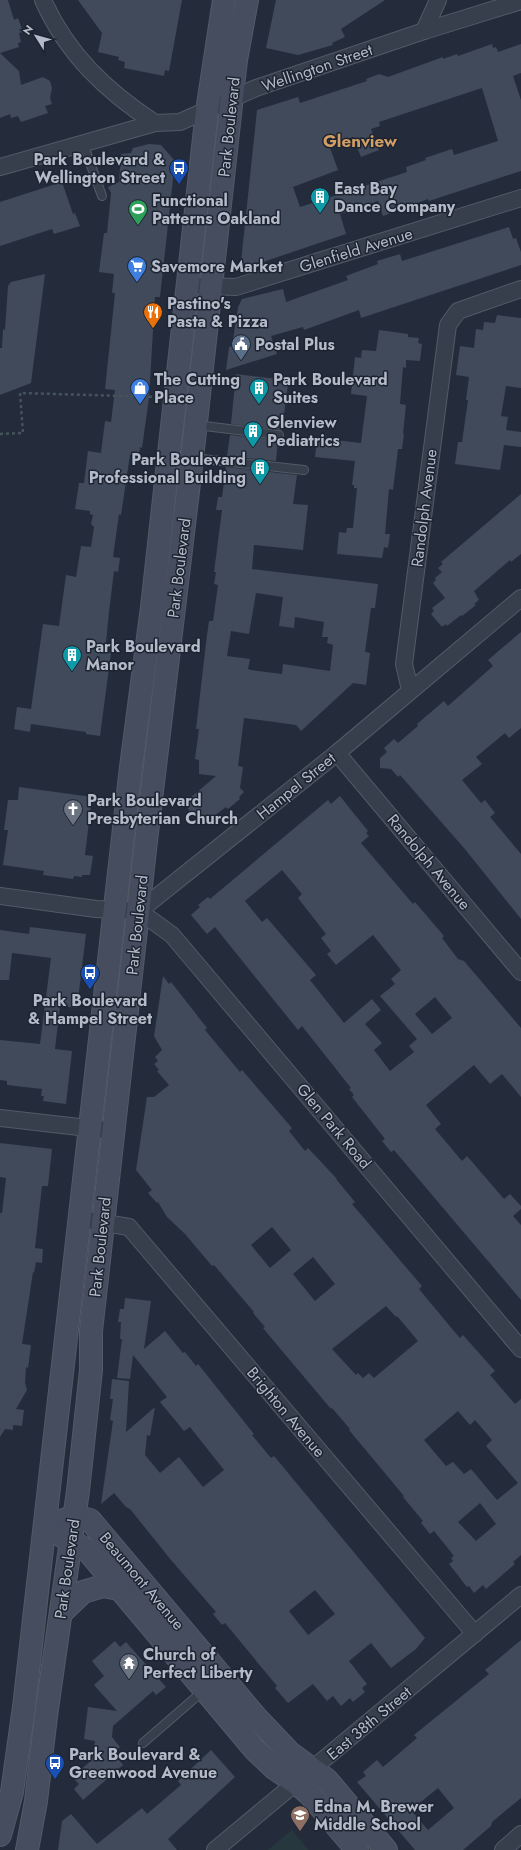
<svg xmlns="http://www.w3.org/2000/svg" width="521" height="1850" font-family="Jost,sans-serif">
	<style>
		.green { fill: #26383d }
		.building { fill: #404a5b; fill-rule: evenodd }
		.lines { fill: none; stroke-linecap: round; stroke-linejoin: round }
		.service-casing { stroke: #535a67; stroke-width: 10 }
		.minor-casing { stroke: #535a67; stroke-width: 18 }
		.secondary-casing { stroke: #535a67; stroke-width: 24 }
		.path { stroke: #44555a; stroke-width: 2.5; stroke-dasharray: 3 3; stroke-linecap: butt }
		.service { stroke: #383f4c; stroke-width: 8 }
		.minor { stroke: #383f4c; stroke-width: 16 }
		.secondary { stroke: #464d5f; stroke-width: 22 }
		.labels { text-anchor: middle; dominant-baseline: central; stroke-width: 3; stroke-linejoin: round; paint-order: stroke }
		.street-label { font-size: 16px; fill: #b4bac8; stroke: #1d2431 }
		.poi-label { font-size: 16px; font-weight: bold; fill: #b4bac8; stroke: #1d2431; text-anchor: start }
		.neighbourhood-label { font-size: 17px; font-weight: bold; fill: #d19e66; stroke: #1d2431 }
	</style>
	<rect width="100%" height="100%" fill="#242c3c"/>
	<polygon class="green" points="292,1830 308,1850 268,1850"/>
	<g class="building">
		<polygon points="0,0 8,0 14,20 18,18 23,32 19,33 21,42 18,43 19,47 0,53 19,71 21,85 43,77 50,81 52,88 50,98 52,104 45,106 48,113 21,122 18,116 11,118 10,114 0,118"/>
		<polygon points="78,0 182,0 169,71 165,70 164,76 124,68 125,62 118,60 119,57 98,52 102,33"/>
		<polygon points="276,0 385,0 341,29 345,37 332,43 333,45 298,55 266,48"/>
		<path d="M492 44 493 48 496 47 498 52 521 44V73L513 76 521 100V171L429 201 428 199 383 216 378 201 340 214 346 234 254 265 252 267H244L241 262 257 110 298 97 300 103 367 81 366 79 379 74 388 77 443 57V59L457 54 458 56ZM482 88 498 141 454 155 452 149 425 158 426 160 406 167 407 172 300 207 293 187 338 170 329 145 353 137 361 157 379 150 371 129 380 126 379 122Z"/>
		<polygon points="149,144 161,145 175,161 160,297 155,297 149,398 142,448 140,447 139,456 130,455 121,515 119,514 113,557 120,558 118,572 114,571 109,612 105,652 111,653 100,736 86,734 86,732 31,724 30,732 14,729 17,707 31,709 43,624 59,626 66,575 76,577 81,546 91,547 94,527 91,524 93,515 90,514 90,511 75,509 79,483 84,483 88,451 101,453 105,421 111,422 115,390 105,389 115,293 112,293 114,274 99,272 104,233 107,233 111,193 108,187 119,182 121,154 131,153 133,148"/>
		<polygon points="62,182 73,214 75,213 80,226 54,234 52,229 0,246 0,202"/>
		<polygon points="509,227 513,239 516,238 521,252 521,265 361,318 359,310 304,330 303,327 271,336 277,354 226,370 229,347 232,346 238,307 242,299 283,289 286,302 348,280 346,276 378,264 377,261 400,254 402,261"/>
		<polygon points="45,274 31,383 0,395 0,348 2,348 3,329 5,330 8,286 11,282"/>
		<polygon points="497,315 521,318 521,388 506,386 501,416 508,417 506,430 521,432 521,447 504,445 500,470 455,464 458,442 462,442 468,400 466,400 469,377 456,375 460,346 474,348 476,329 483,330 484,322 495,323"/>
		<polygon points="379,330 408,334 408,337 419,338 418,343 422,344 420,361 406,360 406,368 403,367 400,404 406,405 403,434 404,434 402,449 398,449 393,490 389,489 385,534 390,534 388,548 384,547 382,558 337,554 339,532 346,533 347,528 353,528 357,488 354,488 354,485 352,485 355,461 315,457 317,438 361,443 367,396 351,394 355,357 361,358 362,350 376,351"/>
		<polygon points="236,374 278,379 277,383 288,384 282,430 231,424"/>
		<polygon points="230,435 278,440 276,461 227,456"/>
		<path d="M226 467 297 475 293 504 308 505 303 550 254 545 252 569 378 584 375 608H371L365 652 370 653 366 685 353 683 301 731 296 725 244 718 238 766 243 767 240 788 244 792 239 797 240 799 228 809 226 807 205 823 199 814 195 817 188 809 189 799 216 776 199 774V760L195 759 199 729H196L207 635 209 621H213L218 585 214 584 216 572H214L222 510H216L218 497H222ZM256 593 283 597 279 626 294 628 295 617 324 622 322 637H328L327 643 333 645 330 671 283 664 282 674 251 670 248 669 250 659 227 656 231 631 249 634Z"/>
		<polygon points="521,494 521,554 511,562 510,560 474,591 479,600 474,604 476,605 462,616 461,615 447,626 446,624 442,627 431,614 434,611 432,608 445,598 433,583 436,580 435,578 442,572 438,568 443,564 441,562"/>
		<polygon points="521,632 521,728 509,738 505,733 476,757 482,764 462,780 481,803 485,800 495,813 490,817 521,854 521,919 464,848 400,775 398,777 391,769 380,768 380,758 387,752 384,748 394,739 398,743 418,726 417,724 444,701 448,706 493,666 488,660"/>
		<polygon points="19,787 92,797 85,855 93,856 90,875 82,875 82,877 74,876 73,879 43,875 44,871 3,865 8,830 4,830 8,800 18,800"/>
		<path d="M340 796 368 831 366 833 369 836 361 843 413 904 415 902 444 936 442 938 458 959 464 961 521 1028V1097L502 1074 490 1084 474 1065 426 1105 441 1124 435 1129 462 1161 467 1156 504 1199 510 1194 521 1206V1209L513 1216 521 1225V1300L394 1150 391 1152 382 1141 385 1139 352 1097 354 1095 349 1089 351 1088 302 1026 298 1030 215 927 207 934 191 915 200 907 198 905 208 897 210 899 328 800 331 804ZM282 870 302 894 298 898 326 934 321 938 331 951 327 954 336 965 373 935 401 970 391 979 395 984 380 996 417 1039 409 1046 414 1052 390 1071 374 1050 382 1043 365 1024 381 1010 372 999 344 1023 310 980 316 975 267 918 262 922 245 901ZM435 997 452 1018 432 1034 415 1014Z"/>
		<polygon points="30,927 86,934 77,1008 60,1006 55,1049 72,1051 66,1104 43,1101 44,1096 41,1096 42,1089 7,1085 7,1081 0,1080 0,1040 40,1044 51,958 12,953 9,980 0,980 0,930 29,934"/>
		<path d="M163 976 169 984 171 982 207 1028 205 1030 240 1072 242 1070 292 1128 289 1131 305 1151 308 1148 337 1179H336L355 1202 352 1204 422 1286 419 1289 453 1330 460 1338 463 1335 495 1371 490 1375 515 1404 521 1399V1555L513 1562 515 1564 486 1589 483 1585 474 1593 469 1586 467 1587 449 1564 453 1561 451 1558 454 1556 434 1531 430 1534 421 1523 423 1521 403 1497 404 1496 349 1430 350 1429 332 1408 331 1409 278 1346 263 1328 265 1327 253 1313 254 1312 214 1265 212 1266 185 1234 167 1217 158 1202 157 1203 148 1193 152 1190 136 1170 147 1097H154L169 1085 157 1071 159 1070 154 1064 158 1061 155 1057 162 1050 154 1036ZM272 1227 291 1250 270 1268 251 1245ZM313 1257 335 1284 315 1301 293 1274ZM386 1306 396 1317 397 1316 418 1341 374 1378 369 1373 363 1378 358 1373 356 1375 332 1349ZM458 1411 470 1425 475 1420 492 1440 486 1446 518 1483 497 1500 471 1469 464 1474 453 1462 446 1466 424 1440ZM480 1503 496 1524 476 1541 458 1522Z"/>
		<polygon points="0,1143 52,1149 48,1186 42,1186 35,1248 43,1249 42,1263 36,1262 34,1273 33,1272 22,1344 31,1345 28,1368 26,1367 25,1383 27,1390 16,1409 24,1410 22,1426 13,1425 13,1430 5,1429 0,1437 0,1213 2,1213 6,1178 0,1177"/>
		<path d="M125 1298 151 1301 144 1349 165 1331 183 1353 185 1352 196 1366 198 1364 254 1434 252 1435 271 1458 274 1456 425 1638 416 1649 391 1668 371 1643 349 1661 367 1684 362 1688 365 1692 353 1702 350 1698 341 1706 333 1696 327 1701 313 1684 288 1703 275 1688 277 1686 225 1623 222 1625 213 1614 216 1612 171 1560 130 1509 126 1507 114 1493 101 1504 113 1421 110 1420 113 1399H110L112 1379 129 1381 126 1432 155 1407 150 1436 147 1435 145 1455 160 1473 179 1457 203 1487 224 1470 190 1427 184 1431 160 1402 167 1397 133 1355 130 1379 117 1378 122 1339H120L121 1322H118L120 1309H124ZM315 1590 335 1614 308 1635 289 1611Z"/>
		<path d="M521 1640V1798L492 1822 491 1826 463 1850H415L357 1782 366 1776 363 1772 377 1760 383 1767 417 1738 414 1735 489 1674 485 1670ZM438 1788 454 1808 428 1830 411 1810Z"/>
		<polygon points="115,1641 120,1647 126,1642 166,1687 156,1695 153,1691 113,1726 112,1737 120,1747 113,1753 123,1765 83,1800 74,1789 79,1784 72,1777 92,1760 95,1741 84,1739 88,1707 117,1711 94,1685 104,1676 92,1661"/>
		<polygon points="211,1750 235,1777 168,1839 177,1850 58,1850 62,1821 71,1814 97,1844 142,1808 147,1814 181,1785 178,1781"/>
	</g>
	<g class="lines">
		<g class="service-casing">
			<g id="service">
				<polyline points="83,143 102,196"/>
				<polyline points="196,425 279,435"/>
				<polyline points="193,458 304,470"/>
				<polyline points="143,1743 203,1691"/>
			</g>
		</g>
		<g class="minor-casing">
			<g id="minor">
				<path d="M43 0C67 54 106 91 155 123"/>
				<polyline points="424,31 438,0"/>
				<polyline points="0,167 155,123 180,122 256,88 424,31 521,1"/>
				<polyline points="200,286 236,287 521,198"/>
				<polyline points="410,690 404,664 448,325 458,311 521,289"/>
				<polyline points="337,753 521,972"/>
				<polyline points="0,896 96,909 139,911 337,753 521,598"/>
				<polyline points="139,911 172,935 521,1349"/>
				<polyline points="0,1118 114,1131"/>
				<polyline points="81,1219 129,1227 475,1634"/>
				<polyline points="215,1850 521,1595"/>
				<polyline points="503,1850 521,1834"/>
			</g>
		</g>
		<g class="secondary-casing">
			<g id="secondary">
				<polyline points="61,1521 75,1516 90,1520 255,1716 290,1753 327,1780 386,1850"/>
				<polyline points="60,1535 87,1550 255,1750 274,1768 296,1783 310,1795 357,1850"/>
				<polyline points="61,1613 83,1592 103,1586 119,1589"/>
				<polyline points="0,1835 12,1792 24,1707 131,767 152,607 207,111 224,0"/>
				<polyline points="27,1850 36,1801 46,1716 78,1491 91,1370 91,1331 146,841 192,458 236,60 247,0"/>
			</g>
		</g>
		<polyline class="path" points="0,434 23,433 20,393 157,397"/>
		<use href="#service" class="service"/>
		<use href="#minor" class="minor"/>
		<use href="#secondary" class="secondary"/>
	</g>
	<defs>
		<g id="bus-pin" transform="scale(1)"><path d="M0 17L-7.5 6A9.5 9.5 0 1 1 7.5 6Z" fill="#1a4fb4" stroke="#1d2431"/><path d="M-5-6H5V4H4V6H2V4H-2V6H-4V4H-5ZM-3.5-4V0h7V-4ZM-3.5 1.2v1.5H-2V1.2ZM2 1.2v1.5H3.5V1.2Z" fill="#fff"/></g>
		<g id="building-pin" transform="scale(1)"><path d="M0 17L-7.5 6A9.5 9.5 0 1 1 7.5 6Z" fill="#0f9aa8" stroke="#1d2431"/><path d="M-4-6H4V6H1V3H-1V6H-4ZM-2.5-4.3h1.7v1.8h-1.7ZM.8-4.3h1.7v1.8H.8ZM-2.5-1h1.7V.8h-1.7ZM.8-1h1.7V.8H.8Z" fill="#fff"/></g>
		<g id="stadium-pin" transform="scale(1)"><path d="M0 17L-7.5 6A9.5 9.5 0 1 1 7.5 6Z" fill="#2e9e5b" stroke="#1d2431"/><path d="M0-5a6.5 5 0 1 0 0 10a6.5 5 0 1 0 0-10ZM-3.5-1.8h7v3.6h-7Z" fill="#fff"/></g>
		<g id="supermarket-pin" transform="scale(1)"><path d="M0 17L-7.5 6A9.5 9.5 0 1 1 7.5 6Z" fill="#3f7fe0" stroke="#1d2431"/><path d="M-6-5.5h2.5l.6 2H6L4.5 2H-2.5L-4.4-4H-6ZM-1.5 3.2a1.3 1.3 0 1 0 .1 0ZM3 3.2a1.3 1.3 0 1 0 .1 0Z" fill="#fff"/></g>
		<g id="restaurant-pin" transform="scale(1)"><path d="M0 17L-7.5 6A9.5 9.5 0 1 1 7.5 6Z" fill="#e8710a" stroke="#1d2431"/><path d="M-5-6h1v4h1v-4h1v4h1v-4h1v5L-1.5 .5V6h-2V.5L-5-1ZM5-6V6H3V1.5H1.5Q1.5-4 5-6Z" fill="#fff"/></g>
		<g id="civic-pin" transform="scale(1)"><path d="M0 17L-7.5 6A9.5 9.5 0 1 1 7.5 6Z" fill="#5c6f8a" stroke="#1d2431"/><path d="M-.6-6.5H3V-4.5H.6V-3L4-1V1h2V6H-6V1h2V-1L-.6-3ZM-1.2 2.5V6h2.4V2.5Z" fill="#fff"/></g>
		<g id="shop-pin" transform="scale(1)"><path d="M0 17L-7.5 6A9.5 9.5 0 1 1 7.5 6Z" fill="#3f7fe0" stroke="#1d2431"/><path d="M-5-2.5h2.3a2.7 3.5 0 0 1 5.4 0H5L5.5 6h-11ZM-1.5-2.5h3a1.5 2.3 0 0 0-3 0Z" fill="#fff"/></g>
		<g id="church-pin" transform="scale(1)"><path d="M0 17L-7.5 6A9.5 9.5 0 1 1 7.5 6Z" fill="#6b7280" stroke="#1d2431"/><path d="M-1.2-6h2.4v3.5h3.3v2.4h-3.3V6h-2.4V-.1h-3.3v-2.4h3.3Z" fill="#fff"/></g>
		<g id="temple-pin" transform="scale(1)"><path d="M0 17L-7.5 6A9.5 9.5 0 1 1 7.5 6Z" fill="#6b7280" stroke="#1d2431"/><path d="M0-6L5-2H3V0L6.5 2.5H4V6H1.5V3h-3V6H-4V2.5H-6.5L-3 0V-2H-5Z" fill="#fff"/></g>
		<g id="school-pin" transform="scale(1)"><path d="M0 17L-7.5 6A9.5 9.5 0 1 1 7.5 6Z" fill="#8d6e63" stroke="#1d2431"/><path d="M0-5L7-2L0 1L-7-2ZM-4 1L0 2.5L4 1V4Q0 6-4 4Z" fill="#fff"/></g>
	</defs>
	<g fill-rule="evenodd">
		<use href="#bus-pin" x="179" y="168"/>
		<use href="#building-pin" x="320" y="197"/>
		<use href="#stadium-pin" x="138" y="209"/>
		<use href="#supermarket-pin" x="137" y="266"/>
		<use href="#restaurant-pin" x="153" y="312"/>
		<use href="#civic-pin" x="241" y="344"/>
		<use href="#shop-pin" x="140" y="388"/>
		<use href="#building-pin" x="259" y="388"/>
		<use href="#building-pin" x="253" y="431"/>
		<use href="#building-pin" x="260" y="468"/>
		<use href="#building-pin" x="72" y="655"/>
		<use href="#church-pin" x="73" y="809"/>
		<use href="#bus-pin" x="90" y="973"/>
		<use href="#temple-pin" x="129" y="1663"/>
		<use href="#bus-pin" x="55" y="1763"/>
		<use href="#school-pin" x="300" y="1815"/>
	</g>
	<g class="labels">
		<g class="street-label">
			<text transform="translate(317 68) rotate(-19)">Wellington Street</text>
			<text transform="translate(229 127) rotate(-84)">Park Boulevard</text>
			<text transform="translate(356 250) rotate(-17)">Glenfield Avenue</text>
			<text transform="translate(424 508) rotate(-83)">Randolph Avenue</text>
			<text transform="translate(179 568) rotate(-83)">Park Boulevard</text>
			<text transform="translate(296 786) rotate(-39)">Hampel Street</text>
			<text transform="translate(429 862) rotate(50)">Randolph Avenue</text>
			<text transform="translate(137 925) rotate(-84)">Park Boulevard</text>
			<text transform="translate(334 1126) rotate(50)">Glen Park Road</text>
			<text transform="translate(100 1247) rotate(-84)">Park Boulevard</text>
			<text transform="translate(286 1412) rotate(50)">Brighton Avenue</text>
			<text transform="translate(67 1569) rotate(-82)">Park Boulevard</text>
			<text transform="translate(142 1581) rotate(50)">Beaumont Avenue</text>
			<text transform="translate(369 1723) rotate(-40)">East 38th Street</text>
		</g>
		<g class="poi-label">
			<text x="165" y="159" text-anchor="end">Park Boulevard &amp;<tspan x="165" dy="18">Wellington Street</tspan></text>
			<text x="334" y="188">East Bay<tspan x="334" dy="18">Dance Company</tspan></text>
			<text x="152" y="200">Functional<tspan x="152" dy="18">Patterns Oakland</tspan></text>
			<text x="151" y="266">Savemore Market</text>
			<text x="167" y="303">Pastino's<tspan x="167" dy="18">Pasta &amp; Pizza</tspan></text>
			<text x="255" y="344">Postal Plus</text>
			<text x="154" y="379">The Cutting<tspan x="154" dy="18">Place</tspan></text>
			<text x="273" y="379">Park Boulevard<tspan x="273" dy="18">Suites</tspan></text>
			<text x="267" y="422">Glenview<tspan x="267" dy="18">Pediatrics</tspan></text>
			<text x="246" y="459" text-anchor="end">Park Boulevard<tspan x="246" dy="18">Professional Building</tspan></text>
			<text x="86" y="646">Park Boulevard<tspan x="86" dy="18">Manor</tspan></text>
			<text x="87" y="800">Park Boulevard<tspan x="87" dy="18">Presbyterian Church</tspan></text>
			<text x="90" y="1000" text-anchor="middle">Park Boulevard<tspan x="90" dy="18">&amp; Hampel Street</tspan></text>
			<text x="143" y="1654">Church of<tspan x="143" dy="18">Perfect Liberty</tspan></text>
			<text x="69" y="1754">Park Boulevard &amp;<tspan x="69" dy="18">Greenwood Avenue</tspan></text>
			<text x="314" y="1806">Edna M. Brewer<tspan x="314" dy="18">Middle School</tspan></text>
		</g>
		<g class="neighbourhood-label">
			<text x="360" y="141">Glenview</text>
		</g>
	</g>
	<g transform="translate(36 36) rotate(307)" stroke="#1d2431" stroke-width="3" paint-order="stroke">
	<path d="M0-3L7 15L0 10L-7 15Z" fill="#b4bac8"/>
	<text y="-6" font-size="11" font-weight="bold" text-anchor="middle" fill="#b4bac8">N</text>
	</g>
</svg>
